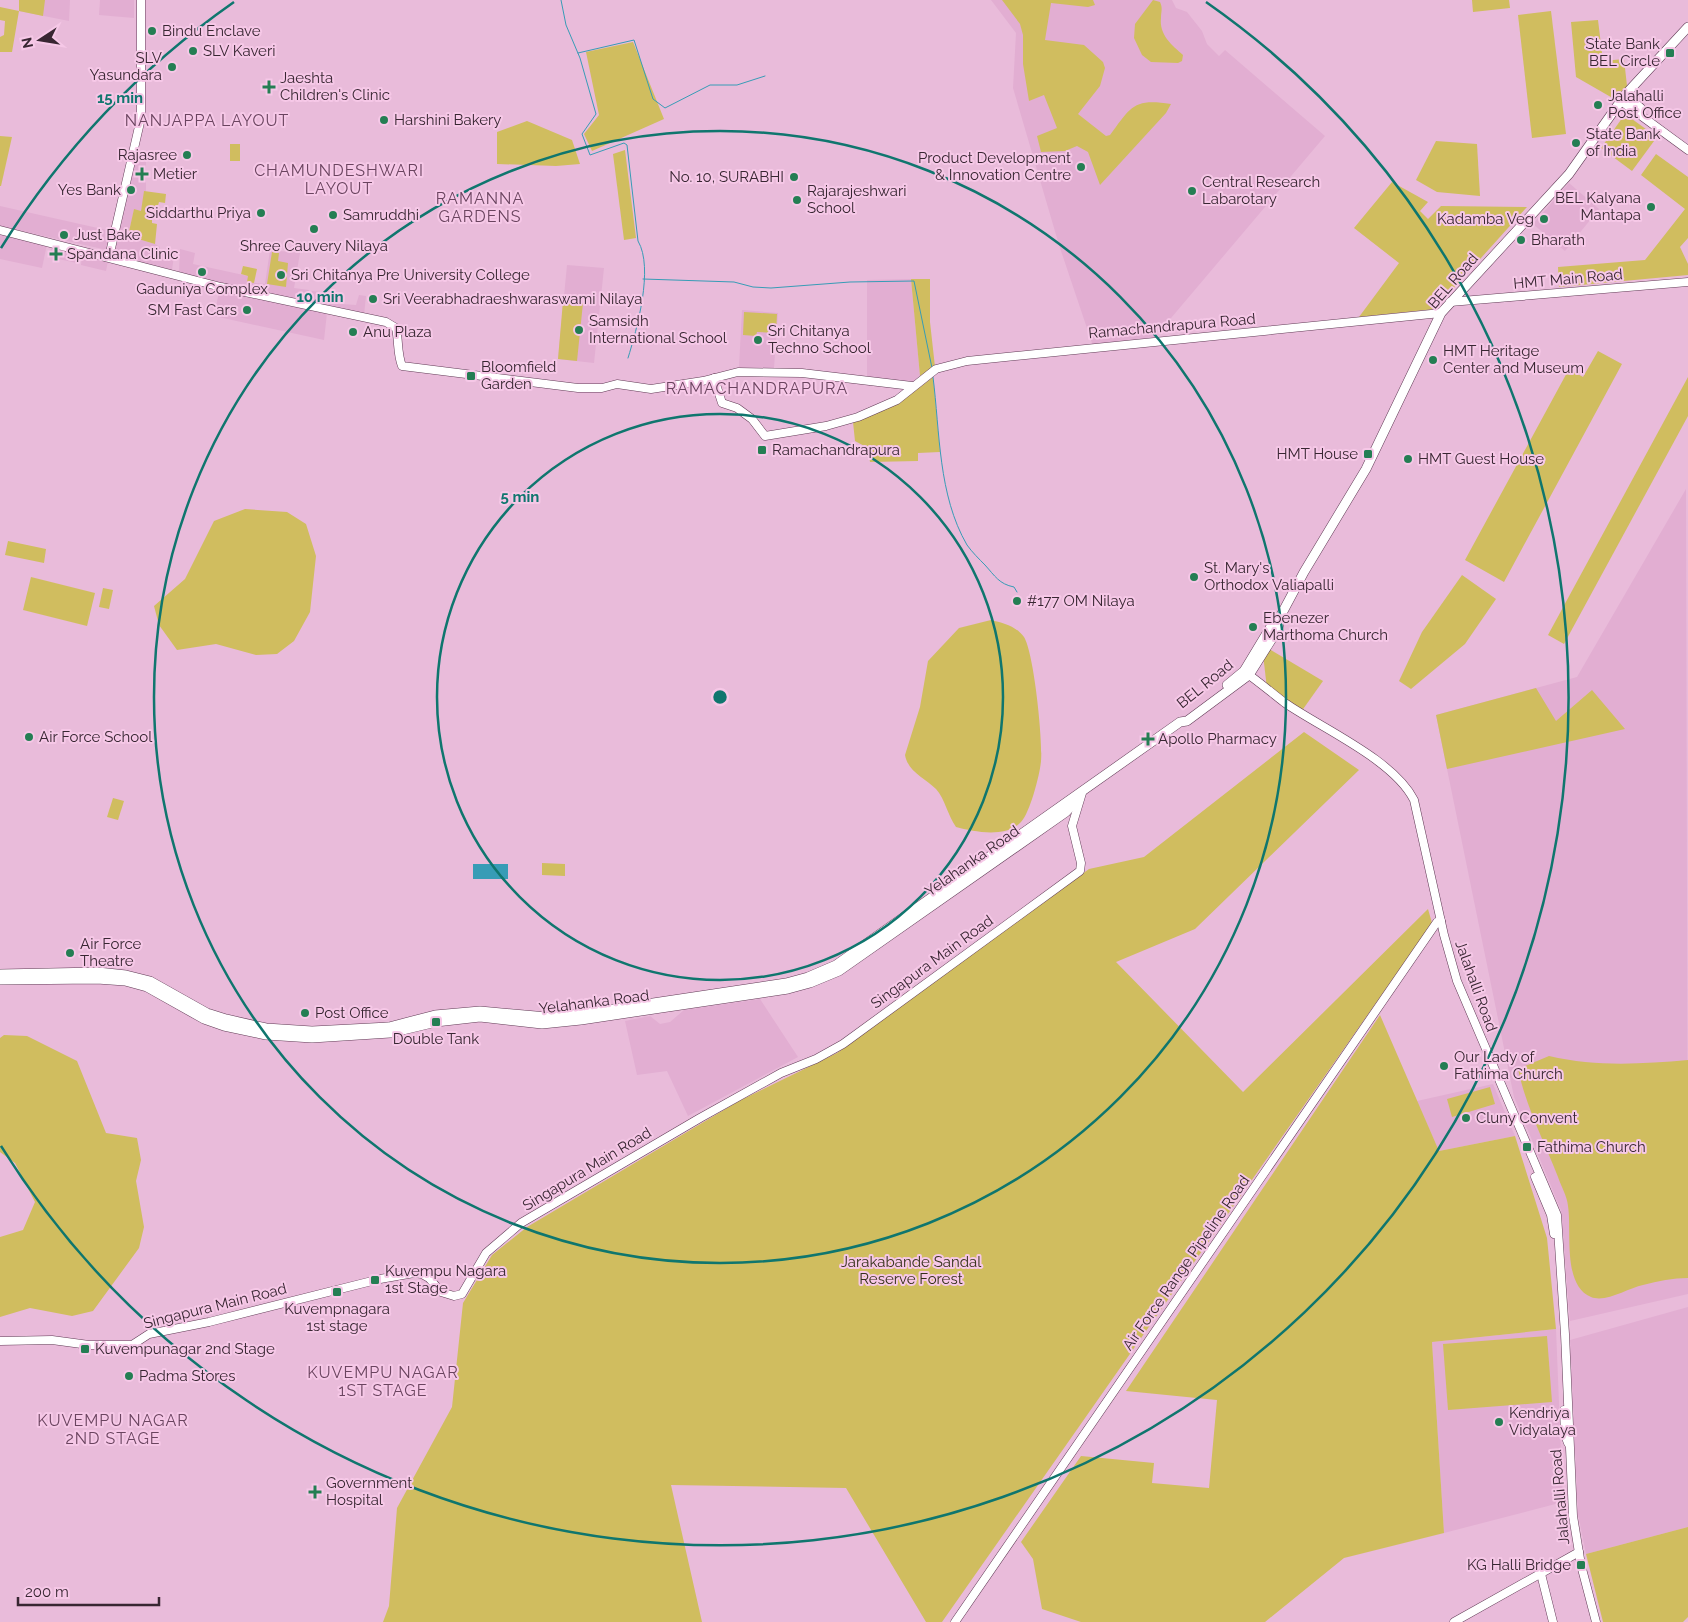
<svg xmlns="http://www.w3.org/2000/svg" width="1688" height="1622" font-family="Raleway,sans-serif">
	<style>
		.built { fill: #e2aed2 }
		.green { fill: #d0bd5f }
		.water { fill: #379cb6 }
		.lines { fill: none; stroke-linecap: round; stroke-linejoin: round }
		.stream { stroke: #379cb6; stroke-width: 1 }
		.secondary-casing { stroke: #613b56; stroke-width: 9 }
		.primary-casing { stroke: #613b56; stroke-width: 10 }
		.secondary { stroke: #fff; stroke-width: 8 }
		.primary { stroke: #fff; stroke-width: 9 }
		.ring { fill: none; stroke: #0f766e; stroke-width: 2.5 }
		.poi-dot { fill: #247e53; stroke: #f6c8e7; stroke-width: 2 }
		.labels { text-anchor: middle; dominant-baseline: central; stroke-width: 4; stroke-linejoin: round; paint-order: stroke }
		.poi-label { font-size: 15px; fill: #382632; stroke: #f6c8e7; text-anchor: start }
		.street-label { font-size: 15px; fill: #382632; stroke: #f6c8e7 }
		.park-label { font-size: 15px; fill: #343018; stroke: #f6c8e7 }
		.neighbourhood-label { font-size: 16px; letter-spacing: 1px; fill: #6a445f; stroke: #f6c8e7 }
		.centre { fill: #0f766e; stroke: #f6c8e7; stroke-width: 2.5 }
		.ring-label { font-size: 15px; text-anchor: middle; font-weight: bold; fill: #0f766e; stroke: #f6c8e7; stroke-width: 4; stroke-linejoin: round; paint-order: stroke }
	</style>
	<rect width="100%" height="100%" fill="#e9bbda"/>
	<g class="built">
		<polygon points="19,0 70,0 69,21 19,11"/>
		<polygon points="100,0 134,0 134,18 99,15"/>
		<polygon points="991,0 1172,0 1176,8 1187,12 1202,31 1207,44 1219,56 1225,50 1325,136 1155,337 1093,346 1059,245 1013,88 1016,33"/>
		<polygon points="134,161 146,161 146,191 141,211 134,210 128,236 155,244 160,247 160,250 174,255 172,270 113,256"/>
		<polygon points="1569,183 1599,209 1565,251 1533,224"/>
		<polygon points="0,206 111,231 107,250 0,226"/>
		<polygon points="0,235 47,244 42,268 0,259"/>
		<polygon points="51,248 79,253 77,263 49,257"/>
		<polygon points="180,249 195,253 193,264 248,276 248,282 265,284 270,250 300,253 294,288 309,290 306,303 179,273"/>
		<polygon points="82,255 108,261 106,271 81,265"/>
		<polygon points="567,265 604,268 594,363 558,359"/>
		<polygon points="911,279 920,376 910,384 867,378 867,280"/>
		<polygon points="312,291 327,293 327,303 356,305 359,295 366,296 364,315 310,304"/>
		<polygon points="219,292 327,313 324,340 214,316"/>
		<polygon points="742,310 778,313 774,368 739,367"/>
		<polygon points="1686,489 1688,1294 1570,1321 1561,1210 1514,1097 1436,715 1577,677"/>
		<polygon points="760,999 798,1057 688,1116 667,1071 637,1075 625,1021 650,1016 660,1024 670,1022 684,1010"/>
		<polygon points="1493,1084 1515,1136 1439,1151 1417,1101"/>
		<polygon points="1688,1307 1688,1527 1586,1554 1578,1514 1570,1340"/>
		<polygon points="1556,1329 1563,1502 1444,1533 1432,1342"/>
	</g>
	<g class="green">
		<polygon points="19,0 45,0 43,16 19,11 12,52 0,52 0,37 4,35 5,21 0,20 0,7 19,11"/>
		<path d="M1002 0H1093L1095 5 1088 7 1051 3 1045 40 1084 45 1103 62 1105 68 1100 86 1078 114 1106 136 1110 135C1131 107 1133 98 1171 104L1166 113 1100 185 1088 152 1077 146 1065 151 1041 152 1037 136 1057 128 1044 95 1029 101 1023 64V35L1020 24Z"/>
		<path d="M1153 0 1160 2C1163 8 1161 12 1161 18 1159 35 1172 45 1183 55L1182 61 1178 63 1151 62 1142 55 1134 38 1135 24Z"/>
		<polygon points="1472,0 1509,0 1510,8 1473,12"/>
		<polygon points="1551,11 1566,134 1532,138 1518,15"/>
		<polygon points="1598,20 1603,61 1624,59 1627,86 1616,100 1576,77 1571,22"/>
		<polygon points="633,42 664,119 592,151 584,134 599,115 586,52"/>
		<polygon points="1625,114 1657,137 1632,171 1601,148"/>
		<polygon points="527,121 572,140 580,164 556,166 497,164 497,132"/>
		<polygon points="0,136 12,137 1,186 0,186"/>
		<polygon points="1436,141 1477,144 1480,196 1437,192 1416,180"/>
		<rect x="230" y="144" width="10" height="17"/>
		<polygon points="625,150 636,238 624,240 613,154"/>
		<polygon points="1656,154 1688,177 1688,238 1680,247 1688,264 1688,275 1559,287 1558,267 1645,260 1685,209 1641,175"/>
		<polygon points="1392,182 1428,202 1420,211 1428,219 1441,206 1527,207 1435,309 1359,317 1399,263 1354,228"/>
		<polygon points="144,191 166,194 165,203 159,202 155,216 152,216 152,223 157,224 155,244 128,236 134,209 141,211"/>
		<polygon points="272,252 279,253 278,261 288,263 286,287 267,284"/>
		<polygon points="243,266 257,269 254,283 247,282 248,276 241,274"/>
		<polygon points="911,279 930,279 930,322 935,367 920,376"/>
		<polygon points="563,301 583,303 577,361 558,359"/>
		<polygon points="744,312 777,314 776,333 757,332 756,336 743,335"/>
		<polygon points="1598,351 1622,364 1504,582 1465,560 1569,369 1583,377"/>
		<path d="M933 377 940 452 918 453V461L870 462 868 448 855 441 853 422C884 413 908 397 933 377Z"/>
		<polygon points="1688,377 1688,416 1564,644 1548,635"/>
		<polygon points="245,509 287,512 306,524 316,556 310,612 294,641 277,654 256,655 216,644 177,650 159,625 154,606 185,579 214,521"/>
		<polygon points="8,541 46,549 44,563 5,555"/>
		<polygon points="1462,575 1496,599 1465,644 1411,689 1399,681 1422,632"/>
		<polygon points="31,577 95,593 87,626 23,610"/>
		<polygon points="103,588 113,590 109,609 99,607"/>
		<path d="M991 620C1003 623 1016 626 1024 637 1034 653 1043 741 1041 761 1040 774 1030 813 1021 822 1006 838 975 832 956 827 948 816 945 799 936 789 925 778 908 772 905 755L920 707 928 661 959 628Z"/>
		<polygon points="1266,647 1323,681 1301,712 1267,689 1263,654"/>
		<polygon points="1536,688 1556,721 1592,690 1625,729 1447,769 1436,715"/>
		<polygon points="1304,732 1359,770 1195,929 1116,962 1243,1092 1428,909 1432,923 942,1622 926,1622 846,1488 671,1485 702,1622 383,1622 389,1606 397,1508 452,1407 463,1303 492,1255 527,1227 739,1101 837,1053 1089,869 1144,857"/>
		<polygon points="113,798 124,801 118,820 107,817"/>
		<polygon points="542,863 565,864 565,876 542,875"/>
		<polygon points="1380,1015 1439,1151 1515,1136 1547,1238 1556,1329 1432,1342 1444,1533 1344,1558 1265,1622 1081,1622 1042,1609 1033,1559 1021,1542 1081,1456 1154,1463 1152,1483 1209,1488 1217,1400 1126,1391"/>
		<polygon points="4,1035 27,1036 77,1061 106,1133 137,1138 141,1160 136,1181 144,1227 139,1248 93,1311 72,1316 30,1308 0,1317 0,1237 23,1230 35,1202 15,1163 0,1152 0,1038"/>
		<path d="M1549 1056C1596 1067 1641 1064 1688 1060V1278C1673 1278 1658 1281 1643 1285 1628 1288 1606 1303 1591 1297 1562 1285 1572 1231 1568 1206 1567 1196 1561 1186 1558 1177 1544 1141 1526 1107 1518 1069Z"/>
		<polygon points="1490,1087 1495,1104 1452,1117 1447,1099"/>
		<polygon points="1547,1336 1552,1402 1448,1410 1443,1344"/>
		<polygon points="1688,1527 1688,1617 1683,1622 1603,1622 1586,1554"/>
	</g>
	<rect class="water" x="473" y="864" width="35" height="15"/>
	<g class="lines">
		<g class="stream">
			<path d="M561 0 566 25 580 58 596 114 582 134 590 155 624 143 627 145 638 241C654 268 637 329 628 358"/>
			<polyline points="578,53 634,40 653,99 665,108 710,85 737,85 765,76"/>
			<polyline points="643,279 734,282 753,287 771,288 850,282 914,281 932,368"/>
			<path d="M933 377C940 432 938 495 967 545 972 552 979 559 985 565 995 576 999 584 1014 587L1017 592"/>
		</g>
		<g class="secondary-casing">
			<g id="secondary">
				<polyline points="1626,95 1641,108"/>
				<polyline points="1621,101 1688,150"/>
				<path d="M0 230 221 287 386 322 396 328C399 342 397 353 402 366L578 388H602L617 384 651 389 703 381 738 372 802 373 912 386"/>
				<polyline points="109,257 141,118 141,0"/>
				<polyline points="1450,302 1688,282"/>
				<polyline points="714,378 722,403 737,408 752,419 765,436 826,426 858,417 897,400 936,369 967,361 1441,313"/>
				<path d="M1245 672C1259 682 1272 693 1285 703 1323 729 1394 760 1414 800L1444 935 1457 981 1557 1215 1565 1334 1573 1516 1581 1565 1596 1622"/>
				<polyline points="1535,1177 1551,1215 1554,1234"/>
				<polyline points="0,1341 52,1340 89,1345 132,1345 149,1334 209,1322 380,1279 414,1273 422,1274 429,1278 441,1292 454,1296 462,1294 486,1253 521,1223 700,1118 781,1073 816,1059 843,1044 1080,871 1081,863 1072,826 1082,793"/>
				<polyline points="1564,1410 1565,1435 1568,1443"/>
				<polyline points="1541,1574 1553,1622"/>
				<polyline points="955,1622 1437,922 1441,921"/>
				<polyline points="1454,1622 1579,1552"/>
			</g>
		</g>
		<g class="primary-casing">
			<g id="primary">
				<polyline points="1227,685 1244,671 1273,623 1280,617"/>
				<polyline points="0,974 98,972 126,975 150,981 207,1013 226,1019 266,1028 312,1031 389,1027 435,1015 480,1011 547,1017 580,1014 786,983 808,977 836,965 1180,722 1187,721 1249,675 1278,629 1280,617 1304,572 1366,469 1441,313 1569,174 1625,95 1688,27"/>
				<polyline points="0,980 97,979 125,981 147,987 204,1019 224,1026 266,1035 312,1038 390,1033 436,1022 480,1017 542,1024 581,1020 788,989 810,983 839,971 1066,812 1074,803"/>
			</g>
		</g>
		<use href="#secondary" class="secondary"/>
		<use href="#primary" class="primary"/>
	</g>
	<g class="ring">
		<circle cx="720" cy="697" r="283"/>
		<circle cx="720" cy="697" r="566"/>
		<path d="M1 248A848 848 0 0 1 234 2M1206 2A848 848 0 1 1 1 1146"/>
	</g>
	<g class="poi-dot">
		<circle cx="152" cy="31" r="5"/>
		<circle cx="193" cy="51" r="5"/>
		<rect x="1665" y="48" width="10" height="10" rx="2.5"/>
		<circle cx="172" cy="67" r="5"/>
		<path d="M266.5 79.5h5v5h5v5h-5v5h-5v-5h-5v-5h5z"/>
		<circle cx="1598" cy="105" r="5"/>
		<circle cx="384" cy="120" r="5"/>
		<circle cx="1576" cy="143" r="5"/>
		<circle cx="187" cy="155" r="5"/>
		<circle cx="1081" cy="167" r="5"/>
		<path d="M139.5 166.5h5v5h5v5h-5v5h-5v-5h-5v-5h5z"/>
		<circle cx="794" cy="177" r="5"/>
		<circle cx="131" cy="190" r="5"/>
		<circle cx="1192" cy="191" r="5"/>
		<circle cx="797" cy="200" r="5"/>
		<circle cx="1651" cy="207" r="5"/>
		<circle cx="261" cy="213" r="5"/>
		<circle cx="333" cy="215" r="5"/>
		<circle cx="1544" cy="219" r="5"/>
		<circle cx="314" cy="229" r="5"/>
		<circle cx="64" cy="235" r="5"/>
		<circle cx="1521" cy="240" r="5"/>
		<path d="M53.5 246.5h5v5h5v5h-5v5h-5v-5h-5v-5h5z"/>
		<circle cx="202" cy="272" r="5"/>
		<circle cx="281" cy="275" r="5"/>
		<circle cx="373" cy="299" r="5"/>
		<circle cx="247" cy="310" r="5"/>
		<circle cx="579" cy="330" r="5"/>
		<circle cx="353" cy="332" r="5"/>
		<circle cx="758" cy="340" r="5"/>
		<circle cx="1433" cy="360" r="5"/>
		<rect x="466" y="371" width="10" height="10" rx="2.5"/>
		<rect x="757" y="445" width="10" height="10" rx="2.5"/>
		<rect x="1363" y="449" width="10" height="10" rx="2.5"/>
		<circle cx="1408" cy="459" r="5"/>
		<circle cx="1194" cy="577" r="5"/>
		<circle cx="1017" cy="601" r="5"/>
		<circle cx="1253" cy="627" r="5"/>
		<circle cx="29" cy="737" r="5"/>
		<path d="M1145.5 731.5h5v5h5v5h-5v5h-5v-5h-5v-5h5z"/>
		<circle cx="70" cy="953" r="5"/>
		<circle cx="305" cy="1013" r="5"/>
		<rect x="431" y="1017" width="10" height="10" rx="2.5"/>
		<circle cx="1444" cy="1066" r="5"/>
		<circle cx="1466" cy="1118" r="5"/>
		<rect x="1522" y="1142" width="10" height="10" rx="2.5"/>
		<rect x="370" y="1275" width="10" height="10" rx="2.5"/>
		<rect x="332" y="1287" width="10" height="10" rx="2.5"/>
		<rect x="80" y="1344" width="10" height="10" rx="2.5"/>
		<circle cx="129" cy="1376" r="5"/>
		<circle cx="1499" cy="1422" r="5"/>
		<path d="M312.5 1484.5h5v5h5v5h-5v5h-5v-5h-5v-5h5z"/>
		<rect x="1576" y="1560" width="10" height="10" rx="2.5"/>
	</g>
	<g class="labels">
		<g class="poi-label">
			<text x="162" y="31">Bindu Enclave</text>
			<text x="1660" y="44" text-anchor="end">State Bank<tspan x="1660" dy="17">BEL Circle</tspan></text>
			<text x="203" y="51">SLV Kaveri</text>
			<text x="162" y="58" text-anchor="end">SLV<tspan x="162" dy="17">Yasundara</tspan></text>
			<text x="280" y="78">Jaeshta<tspan x="280" dy="17">Children's Clinic</tspan></text>
			<text x="1608" y="96">Jalahalli<tspan x="1608" dy="17">Post Office</tspan></text>
			<text x="394" y="120">Harshini Bakery</text>
			<text x="1586" y="134">State Bank<tspan x="1586" dy="17">of India</tspan></text>
			<text x="177" y="155" text-anchor="end">Rajasree</text>
			<text x="1071" y="158" text-anchor="end">Product Development<tspan x="1071" dy="17">&amp; Innovation Centre</tspan></text>
			<text x="153" y="174">Metier</text>
			<text x="784" y="177" text-anchor="end">No. 10, SURABHI</text>
			<text x="1202" y="182">Central Research<tspan x="1202" dy="17">Labarotary</tspan></text>
			<text x="121" y="190" text-anchor="end">Yes Bank</text>
			<text x="807" y="191">Rajarajeshwari<tspan x="807" dy="17">School</tspan></text>
			<text x="1641" y="198" text-anchor="end">BEL Kalyana<tspan x="1641" dy="17">Mantapa</tspan></text>
			<text x="251" y="213" text-anchor="end">Siddarthu Priya</text>
			<text x="343" y="215">Samruddhi</text>
			<text x="1534" y="219" text-anchor="end">Kadamba Veg</text>
			<text x="74" y="235">Just Bake</text>
			<text x="1531" y="240">Bharath</text>
			<text x="314" y="246" text-anchor="middle">Shree Cauvery Nilaya</text>
			<text x="67" y="254">Spandana Clinic</text>
			<text x="291" y="275">Sri Chitanya Pre University College</text>
			<text x="202" y="289" text-anchor="middle">Gaduniya Complex</text>
			<text x="383" y="299">Sri Veerabhadraeshwaraswami Nilaya</text>
			<text x="237" y="310" text-anchor="end">SM Fast Cars</text>
			<text x="589" y="321">Samsidh<tspan x="589" dy="17">International School</tspan></text>
			<text x="768" y="331">Sri Chitanya<tspan x="768" dy="17">Techno School</tspan></text>
			<text x="363" y="332">Anu Plaza</text>
			<text x="1443" y="351">HMT Heritage<tspan x="1443" dy="17">Center and Museum</tspan></text>
			<text x="481" y="367">Bloomfield<tspan x="481" dy="17">Garden</tspan></text>
			<text x="772" y="450">Ramachandrapura</text>
			<text x="1358" y="454" text-anchor="end">HMT House</text>
			<text x="1418" y="459">HMT Guest House</text>
			<text x="1204" y="568">St. Mary's<tspan x="1204" dy="17">Orthodox Valiapalli</tspan></text>
			<text x="1027" y="601">#177 OM Nilaya</text>
			<text x="1263" y="618">Ebenezer<tspan x="1263" dy="17">Marthoma Church</tspan></text>
			<text x="39" y="737">Air Force School</text>
			<text x="1158" y="739">Apollo Pharmacy</text>
			<text x="80" y="944">Air Force<tspan x="80" dy="17">Theatre</tspan></text>
			<text x="315" y="1013">Post Office</text>
			<text x="436" y="1039" text-anchor="middle">Double Tank</text>
			<text x="1454" y="1057">Our Lady of<tspan x="1454" dy="17">Fathima Church</tspan></text>
			<text x="1476" y="1118">Cluny Convent</text>
			<text x="1537" y="1147">Fathima Church</text>
			<text x="385" y="1271">Kuvempu Nagara<tspan x="385" dy="17">1st Stage</tspan></text>
			<text x="337" y="1309" text-anchor="middle">Kuvempnagara<tspan x="337" dy="17">1st stage</tspan></text>
			<text x="95" y="1349">Kuvempunagar 2nd Stage</text>
			<text x="139" y="1376">Padma Stores</text>
			<text x="1509" y="1413">Kendriya<tspan x="1509" dy="17">Vidyalaya</tspan></text>
			<text x="326" y="1483">Government<tspan x="326" dy="17">Hospital</tspan></text>
			<text x="1571" y="1565" text-anchor="end">KG Halli Bridge</text>
		</g>
		<g class="street-label">
			<text transform="translate(1568 279) rotate(-5)">HMT Main Road</text>
			<text transform="translate(1453 281) rotate(-49)">BEL Road</text>
			<text transform="translate(1172 326) rotate(-5)">Ramachandrapura Road</text>
			<text transform="translate(1205 684) rotate(-39)">BEL Road</text>
			<text transform="translate(972 861) rotate(-35)">Yelahanka Road</text>
			<text transform="translate(932 962) rotate(-36)">Singapura Main Road</text>
			<text transform="translate(1476 986) rotate(70)">Jalahalli Road</text>
			<text transform="translate(594 1002) rotate(-7)">Yelahanka Road</text>
			<text transform="translate(587 1169) rotate(-31)">Singapura Main Road</text>
			<text transform="translate(1186 1263) rotate(-55)">Air Force Range Pipeline Road</text>
			<text transform="translate(215 1306) rotate(-14)">Singapura Main Road</text>
			<text transform="translate(1560 1497) rotate(-95)">Jalahalli Road</text>
		</g>
		<g class="park-label">
			<text x="911" y="1262">Jarakabande Sandal<tspan x="911" dy="17">Reserve Forest</tspan></text>
		</g>
		<g class="neighbourhood-label">
			<text x="207" y="120">NANJAPPA LAYOUT</text>
			<text x="339" y="170">CHAMUNDESHWARI<tspan x="339" dy="18">LAYOUT</tspan></text>
			<text x="480" y="198">RAMANNA<tspan x="480" dy="18">GARDENS</tspan></text>
			<text x="757" y="388">RAMACHANDRAPURA</text>
			<text x="383" y="1372">KUVEMPU NAGAR<tspan x="383" dy="18">1ST STAGE</tspan></text>
			<text x="113" y="1420">KUVEMPU NAGAR<tspan x="113" dy="18">2ND STAGE</tspan></text>
		</g>
	</g>
	<circle cx="720" cy="697" r="8" class="centre"/>
	<g class="ring-label">
		<text x="120" y="103">15 min</text>
		<text x="320" y="302">10 min</text>
		<text x="520" y="502">5 min</text>
	</g>
	<g transform="translate(40 40) rotate(258)" stroke="#f6c8e7" stroke-width="4" paint-order="stroke">
	<path d="M0-4L9 19L0 12L-9 19Z" fill="#382632"/>
	<text y="-8" font-size="14" font-weight="bold" text-anchor="middle" fill="#382632">N</text>
	</g>
	<path d="M18 1597v8h141v-8" fill="none" stroke="#382632" stroke-width="2.5"/>
	<text x="25" y="1597" font-size="15" fill="#382632" stroke="#f6c8e7" stroke-width="4" paint-order="stroke">200 m</text>
</svg>
